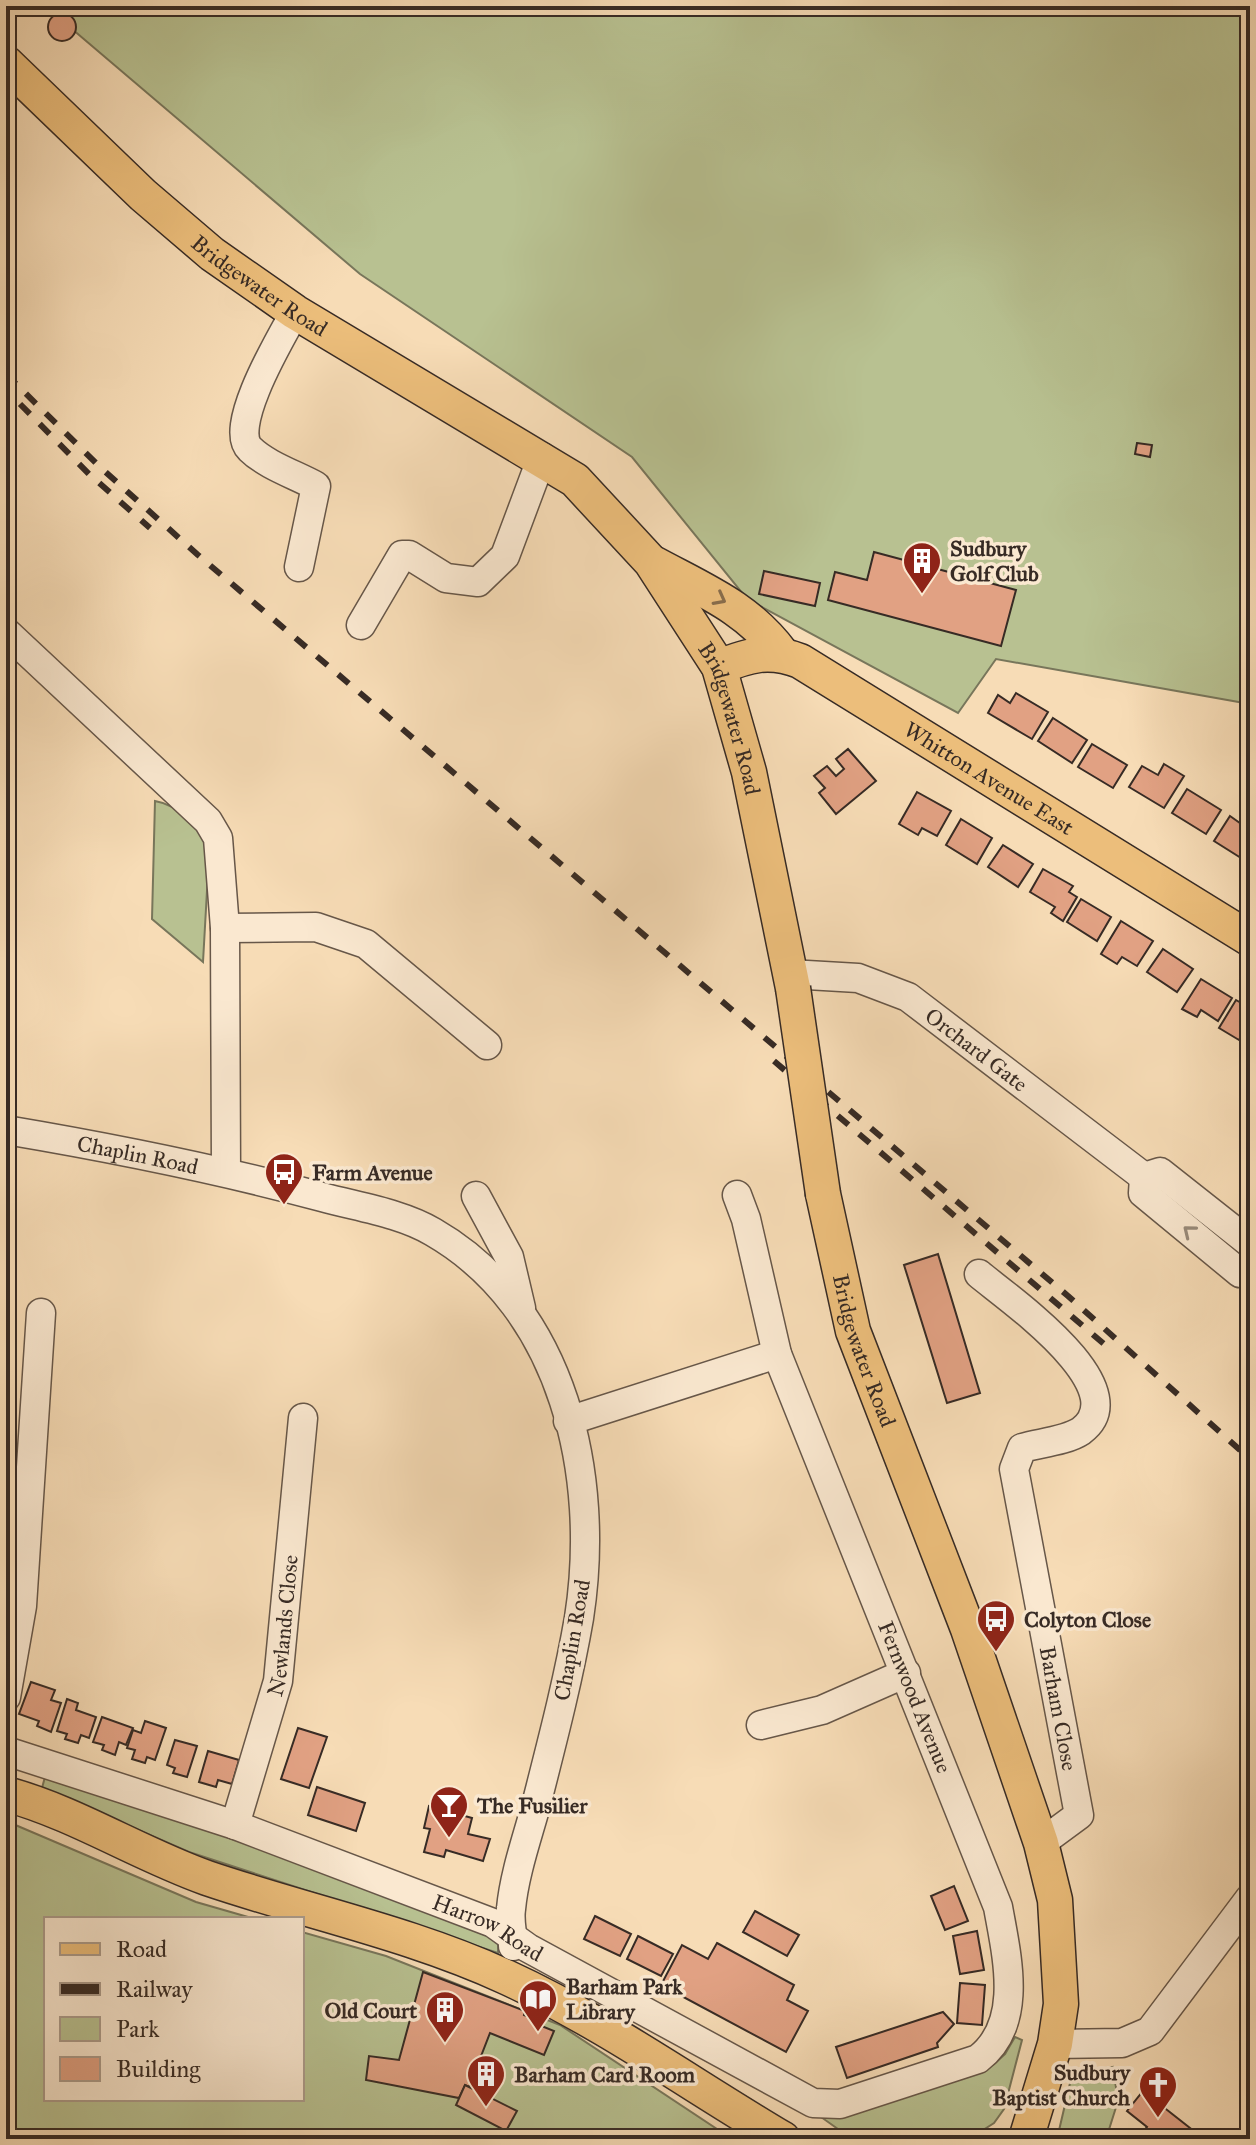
<svg xmlns="http://www.w3.org/2000/svg" width="1256" height="2145" font-family="'IM FELL Great Primer',serif">
	<style>
		.green { fill: #b8c191; stroke: #78765b; stroke-width: 2 }
		.building { fill: #e1a183; stroke: #372b25; stroke-width: 2 }
		.lines { fill: none; stroke-linecap: round; stroke-linejoin: round }
		.minor-casing { stroke: #675749; stroke-width: 31 }
		.major-casing { stroke: #372b25; stroke-width: 37 }
		.minor { stroke: #fae8d0; stroke-width: 28 }
		.major { stroke: #ecbe7b; stroke-width: 34 }
		.rail { stroke: #372b25; stroke-width: 6; stroke-dasharray: 14 14; stroke-linecap: butt }
		.major-bridge-casing { stroke: #372b25; stroke-width: 37; stroke-linecap: butt }
		.major-bridge { stroke: #ecbe7b; stroke-width: 34 }
		.oneway { stroke: #886d4c }
		.oneway2 { stroke: #988a7a }
		.labels { text-anchor: middle; dominant-baseline: central; stroke-width: 7; stroke-linejoin: round; paint-order: stroke }
		.street-label { font-size: 22px; fill: #372b25; stroke: #fae8d0 }
		.poi-label { font-size: 22px; font-weight: bold; fill: #372b25; stroke: #fae8d0; text-anchor: start }
	</style>
	<rect width="100%" height="100%" fill="#f7dcb6"/>
	<filter id="stains"><feTurbulence type="fractalNoise" baseFrequency=".0025" numOctaves="4"/><feColorMatrix values="0 0 0 0 .2 0 0 0 0 .09 0 0 0 0 .02 0 0 0 .5 -.17"/></filter>
	<radialGradient id="worn" r=".72"><stop offset=".6" stop-color="#630" stop-opacity="0"/><stop offset="1" stop-color="#630" stop-opacity=".3"/></radialGradient>
	<g class="green">
		<polygon points="45,6 1250,6 1250,704 996,659 958,713 747,599 632,457 360,274"/>
		<path d="M155 801C180 805 205 831 209 855L203 962 152 919Z"/>
		<polygon points="45,1777 244,1840 498,1940 498,1953 189,1852 42,1788"/>
		<polygon points="6,1821 196,1902 255,1919 46,1919 46,2099 302,2099 302,1932 386,1956 560,2025 732,2139 6,2139"/>
		<polygon points="1015,2037 1022,2040 1004,2109 994,2123 969,2139 852,2139 821,2117 849,2113 994,2064 1005,2054"/>
		<polygon points="1113,2067 1118,2101 1106,2139 1057,2139 1071,2079 1084,2071"/>
	</g>
	<g class="building">
		<circle cx="62" cy="27" r="14"/>
		<polygon points="1137,443 1152,445 1150,457 1135,454"/>
		<polygon points="874,552 1016,590 1001,646 828,600 835,572 867,580"/>
		<polygon points="764,571 820,583 815,606 759,594"/>
		<polygon points="1016,693 1048,712 1032,739 988,713 998,695 1010,703"/>
		<polygon points="1053,718 1087,740 1072,763 1038,741"/>
		<polygon points="1092,744 1127,765 1113,788 1078,767"/>
		<polygon points="848,749 876,781 836,814 819,793 825,788 814,776 827,766 836,776 844,769 836,759"/>
		<polygon points="1164,764 1184,776 1164,808 1129,787 1142,766 1158,775"/>
		<polygon points="1187,789 1221,810 1206,834 1172,813"/>
		<polygon points="917,792 951,811 937,836 922,828 918,835 899,824"/>
		<polygon points="1230,816 1247,828 1250,823 1249,863 1214,841"/>
		<polygon points="961,819 992,838 977,864 946,845"/>
		<polygon points="1003,845 1033,864 1018,887 988,867"/>
		<polygon points="1043,869 1073,886 1069,892 1077,897 1063,921 1051,913 1055,907 1030,892"/>
		<polygon points="1081,899 1111,917 1097,941 1067,922"/>
		<polygon points="1121,921 1153,941 1137,966 1122,957 1117,964 1101,954"/>
		<polygon points="1163,949 1193,969 1177,992 1147,972"/>
		<polygon points="1201,979 1232,998 1218,1021 1201,1010 1197,1017 1182,1009"/>
		<polygon points="1236,1000 1250,1008 1250,1040 1242,1035 1239,1040 1219,1028"/>
		<polygon points="938,1254 980,1393 947,1403 904,1265"/>
		<polygon points="31,1682 55,1690 51,1700 61,1703 51,1732 37,1726 39,1721 19,1714"/>
		<polygon points="67,1699 78,1703 76,1710 96,1717 89,1738 81,1735 78,1743 65,1739 67,1734 57,1731"/>
		<polygon points="102,1717 133,1728 126,1745 119,1742 115,1755 102,1750 104,1745 93,1742"/>
		<polygon points="145,1721 166,1728 155,1760 147,1757 145,1763 132,1759 135,1750 127,1748 133,1730 141,1733"/>
		<polygon points="298,1728 327,1737 309,1788 281,1779"/>
		<polygon points="175,1740 197,1746 187,1777 173,1773 175,1768 167,1765"/>
		<polygon points="208,1751 239,1760 232,1784 218,1780 216,1787 199,1782"/>
		<polygon points="317,1787 365,1803 356,1831 308,1815"/>
		<polygon points="429,1806 472,1818 468,1834 490,1839 483,1861 446,1850 444,1857 424,1852 430,1829 424,1828"/>
		<polygon points="954,1886 968,1921 945,1930 931,1896"/>
		<polygon points="755,1911 799,1935 787,1956 743,1932"/>
		<polygon points="595,1916 631,1934 620,1956 584,1939"/>
		<polygon points="977,1931 984,1970 960,1974 953,1936"/>
		<polygon points="638,1936 673,1954 661,1976 627,1959"/>
		<polygon points="717,1943 794,1985 787,2000 808,2011 786,2052 661,1985 682,1945 708,1959"/>
		<polygon points="423,1972 525,2011 524,2015 541,2021 539,2025 554,2031 544,2055 490,2033 469,2087 465,2085 459,2098 366,2080 369,2056 399,2060"/>
		<polygon points="960,1983 985,1985 982,2025 957,2023"/>
		<polygon points="943,2012 954,2024 937,2043 938,2047 847,2078 836,2047"/>
		<polygon points="465,2085 517,2111 506,2131 456,2105"/>
		<polygon points="1143,2091 1204,2139 1137,2139 1147,2127 1127,2111"/>
	</g>
	<g class="lines">
		<g class="minor-casing">
			<g id="minor">
				<path d="M295 312C282 336 227 427 250 449 266 465 296 475 316 486L299 567"/>
				<polyline points="361,625 402,555 409,555 446,578 478,582 505,556 542,457"/>
				<polyline points="6,632 208,821 218,838 225,928 226,1172"/>
				<polyline points="225,928 316,927 366,944 487,1045"/>
				<path id="s1" d="M790 974 858 978 908 997 1144 1177"/>
				<path id="s2" d="M6 1130C113 1148 218 1169 322 1197 358 1207 401 1213 433 1232 565 1308 601 1477 579 1618 568 1682 551 1746 535 1809 526 1841 514 1876 511 1909 509 1922 513 1934 513 1946"/>
				<polyline points="1144,1177 1143,1193 1240,1273 1250,1270"/>
				<polyline points="1144,1177 1160,1172 1250,1243"/>
				<polyline points="476,1196 509,1257 521,1308"/>
				<path id="s3" d="M979 1274C1006 1297 1139 1388 1081 1431 1066 1441 1039 1443 1022 1448L1014 1469 1079 1815 1041 1843"/>
				<polyline points="568,1421 777,1354"/>
				<polyline points="6,1697 22,1606 41,1313"/>
				<polyline points="761,1725 822,1710 906,1673"/>
				<path id="s4" d="M6 1751 235 1825 493 1923 528 1948 813 2103 840 2104 978 2059C1024 2024 1007 1957 998 1907L777 1354 746 1219 737 1195"/>
				<path id="s5" d="M235 1825 278 1681 303 1418"/>
				<polyline points="1055,2044 1122,2043 1150,2031 1250,1898"/>
			</g>
		</g>
		<g class="major-casing">
			<g id="major">
				<path id="s6" d="M6 63 143 195 212 254 295 312 575 480 651 562 719 667 749 772 793 988"/>
				<path d="M655 564C705 591 748 608 782 654"/>
				<path id="s7" d="M719 667C749 655 769 649 800 661L1250 939"/>
				<path id="s8" d="M823 1194 853 1331 968 1629 1041 1843 1055 1900 1061 2004 1055 2044 1026 2139"/>
				<path d="M6 1794C76 1813 139 1854 207 1878 307 1912 410 1933 506 1977 604 2022 690 2084 783 2139"/>
			</g>
		</g>
		<use href="#minor" class="minor"/>
		<use href="#major" class="major"/>
		<g class="rail">
			<polyline points="6,374 100,467 198,555 1068,1296 1250,1459"/>
			<polyline points="20,404 89,474 150,528"/>
			<polyline points="774,1061 1111,1350"/>
		</g>
		<g class="major-bridge-casing">
			<polyline id="major-bridge" points="793,988 823,1194"/>
		</g>
		<use href="#major-bridge" class="major-bridge"/>
	</g>
	<defs><path id="oneway-chevron" d="M-2-3.5L2.5 0L-2 3.5" fill="none" stroke-width="1.6" stroke-linecap="round" stroke-linejoin="round" transform="scale(2)"/></defs>
	<use class="oneway" href="#oneway-chevron" transform="translate(720 599) rotate(28)"/>
	<use class="oneway2" href="#oneway-chevron" transform="translate(1189 1231) rotate(-141)"/>
	<defs>
		<g id="building-pin" transform="scale(2)"><path d="M0 17L-7.5 6A9.5 9.5 0 1 1 7.5 6Z" fill="#8f2418" stroke="#fae8d0"/><path d="M-4-6H4V6H1V3H-1V6H-4ZM-2.5-4.3h1.7v1.8h-1.7ZM.8-4.3h1.7v1.8H.8ZM-2.5-1h1.7V.8h-1.7ZM.8-1h1.7V.8H.8Z" fill="#fff"/></g>
		<g id="bus-pin" transform="scale(2)"><path d="M0 17L-7.5 6A9.5 9.5 0 1 1 7.5 6Z" fill="#8f2418" stroke="#fae8d0"/><path d="M-5-6H5V4H4V6H2V4H-2V6H-4V4H-5ZM-3.5-4V0h7V-4ZM-3.5 1.2v1.5H-2V1.2ZM2 1.2v1.5H3.5V1.2Z" fill="#fff"/></g>
		<g id="bar-pin" transform="scale(2)"><path d="M0 17L-7.5 6A9.5 9.5 0 1 1 7.5 6Z" fill="#8f2418" stroke="#fae8d0"/><path d="M-6-5H6L.8 .8V4.5H3.5V6h-7V4.5H-.8V.8Z" fill="#fff"/></g>
		<g id="library-pin" transform="scale(2)"><path d="M0 17L-7.5 6A9.5 9.5 0 1 1 7.5 6Z" fill="#8f2418" stroke="#fae8d0"/><path d="M-6-4Q-3-5.5-.7-3.5V5Q-3 3-6 4ZM6-4Q3-5.5 .7-3.5V5Q3 3 6 4Z" fill="#fff"/></g>
		<g id="church-pin" transform="scale(2)"><path d="M0 17L-7.5 6A9.5 9.5 0 1 1 7.5 6Z" fill="#8f2418" stroke="#fae8d0"/><path d="M-1.2-6h2.4v3.5h3.3v2.4h-3.3V6h-2.4V-.1h-3.3v-2.4h3.3Z" fill="#fff"/></g>
	</defs>
	<g fill-rule="evenodd">
		<use href="#building-pin" x="922" y="561"/>
		<use href="#bus-pin" x="284" y="1172"/>
		<use href="#bus-pin" x="996" y="1619"/>
		<use href="#bar-pin" x="449" y="1805"/>
		<use href="#library-pin" x="538" y="1999"/>
		<use href="#building-pin" x="445" y="2010"/>
		<use href="#building-pin" x="486" y="2074"/>
		<use href="#church-pin" x="1158" y="2085"/>
	</g>
	<g class="labels">
		<g class="street-label">
			<text stroke="none"><textPath href="#s6" startOffset="338">Bridgewater Road</textPath></text>
			<text stroke="none"><textPath href="#s6" startOffset="998">Bridgewater Road</textPath></text>
			<text stroke="none"><textPath href="#s7" startOffset="306">Whitton Avenue East</textPath></text>
			<text stroke="none"><textPath href="#s1" startOffset="208">Orchard Gate</textPath></text>
			<text stroke="none"><textPath href="#s2" startOffset="134">Chaplin Road</textPath></text>
			<text stroke="none"><textPath href="#s8" startOffset="162">Bridgewater Road</textPath></text>
			<text stroke="none"><textPath href="#s5" startOffset="206">Newlands Close</textPath></text>
			<text transform="translate(572 1640) rotate(-80)">Chaplin Road</text>
			<text transform="translate(915 1697) rotate(68)">Fernwood Avenue</text>
			<text stroke="none"><textPath href="#s3" startOffset="538">Barham Close</textPath></text>
			<text stroke="none"><textPath href="#s4" startOffset="514">Harrow Road</textPath></text>
		</g>
		<g class="poi-label">
			<text x="950" y="548">Sudbury<tspan x="950" dy="25">Golf Club</tspan></text>
			<text x="312" y="1172">Farm Avenue</text>
			<text x="1024" y="1619">Colyton Close</text>
			<text x="477" y="1805">The Fusilier</text>
			<text x="566" y="1986">Barham Park<tspan x="566" dy="25">Library</tspan></text>
			<text x="417" y="2010" text-anchor="end">Old Court</text>
			<text x="1130" y="2072" text-anchor="end">Sudbury<tspan x="1130" dy="25">Baptist Church</tspan></text>
			<text x="514" y="2074">Barham Card Room</text>
		</g>
	</g>
	<rect width="1256" height="2145" fill="none" stroke="#f7dcb6" stroke-width="32"/>
	<rect x="8" y="8" width="1240" height="2129" fill="none" stroke="#372b25" stroke-width="4"/>
	<rect x="16" y="16" width="1224" height="2113" fill="none" stroke="#372b25" stroke-width="2"/>
	<rect x="44" y="1917" width="260" height="184" fill="#fae8d0" stroke="#ac9c8c" stroke-width="2"/>
	<rect x="60" y="1943" width="40" height="12" fill="#ecbe7b" stroke="#ac9c8c" stroke-width="2"/>
	<text x="116" y="1957" font-size="24" fill="#372b25">Road</text>
	<rect x="60" y="1983" width="40" height="12" fill="#372b25" stroke="#ac9c8c" stroke-width="2"/>
	<text x="116" y="1997" font-size="24" fill="#372b25">Railway</text>
	<rect x="60" y="2017" width="40" height="24" fill="#b8c191" stroke="#ac9c8c" stroke-width="2"/>
	<text x="116" y="2037" font-size="24" fill="#372b25">Park</text>
	<rect x="60" y="2057" width="40" height="24" fill="#e1a183" stroke="#ac9c8c" stroke-width="2"/>
	<text x="116" y="2077" font-size="24" fill="#372b25">Building</text>
	<rect width="100%" height="100%" filter="url(#stains)"/>
	<rect width="100%" height="100%" fill="url(#worn)"/>
</svg>
